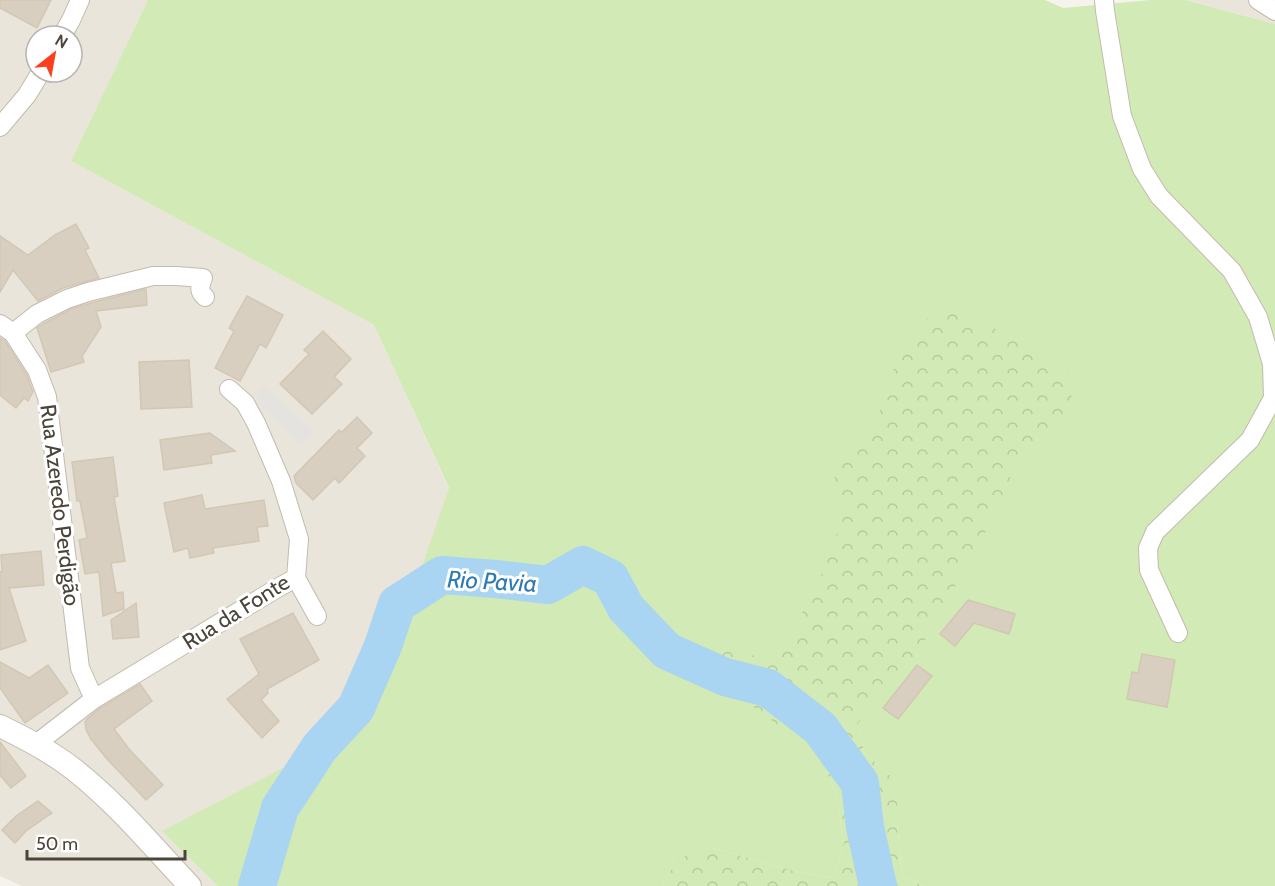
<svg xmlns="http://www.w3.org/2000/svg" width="1275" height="886" font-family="Cabin,sans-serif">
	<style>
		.residential { fill: #eae5da; fill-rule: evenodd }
		.green { fill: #d2eab5 }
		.forest { fill: url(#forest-crowns) }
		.parking { fill: #e5e3e0 }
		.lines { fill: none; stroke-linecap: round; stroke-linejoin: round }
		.river { stroke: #a9d4f2; stroke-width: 38 }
		.building { fill: #d8cfc1; stroke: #d3c7b4; stroke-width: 1.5 }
		.minor-casing { stroke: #c2bbae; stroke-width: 20 }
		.tertiary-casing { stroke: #c2bbae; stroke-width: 24 }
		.minor { stroke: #fff; stroke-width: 18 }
		.tertiary { stroke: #fff; stroke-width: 22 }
		.labels { text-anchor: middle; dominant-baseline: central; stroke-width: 6; stroke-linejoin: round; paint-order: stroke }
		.street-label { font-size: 22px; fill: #4b4439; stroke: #fff }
		.water-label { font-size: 24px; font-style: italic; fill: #2e7ab2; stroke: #fff }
	</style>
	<defs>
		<pattern id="forest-crowns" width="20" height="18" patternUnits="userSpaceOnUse" patternTransform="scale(1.5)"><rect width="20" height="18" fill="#d2eab5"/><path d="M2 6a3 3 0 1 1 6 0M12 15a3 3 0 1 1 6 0" fill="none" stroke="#b6ca9c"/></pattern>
	</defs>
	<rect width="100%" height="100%" fill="#f6f3ec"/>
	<g class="residential">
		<path d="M0 0H148L71 161 374 325 449 489 367 724 163 831 218 886H22L0 876ZM36 36H72V72H36Z"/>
		<polygon points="1187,0 1275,0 1275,24"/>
	</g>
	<polygon class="green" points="148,0 1045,0 1063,8 1150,0 1186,0 1275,24 1275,886 923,886 902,876 897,823 897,782 864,752 858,724 818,753 835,790 844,843 834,878 794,871 714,848 665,880 663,886 218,886 162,831 367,724 449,488 374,325 71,161"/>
	<polygon class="forest" points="937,306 994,328 1069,374 1074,419 1020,454 994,517 915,658 858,723 864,752 897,782 897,823 902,876 923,886 663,886 665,880 679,858 714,848 794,871 834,878 844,843 835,790 817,753 749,704 719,650 764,657 786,642 819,582 840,525 834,472 877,420 897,359"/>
	<polygon class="parking" points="263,386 315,432 302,444 259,405 256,396"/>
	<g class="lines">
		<polyline class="river" points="257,886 280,808 320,747 356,708 383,646 397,604 442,575 495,579 548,585 583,565 610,578 626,608 667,651 725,677 768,688 820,728 860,783 865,827 878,886"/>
	</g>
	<g class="building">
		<polygon points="0,0 51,0 37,28 0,8"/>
		<polygon points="76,224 89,248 85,250 99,278 63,288 38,301 13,270 0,292 0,236 28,255 55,235"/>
		<polygon points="146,289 147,305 96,311 101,327 82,356 84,362 51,372 37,328 43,324 71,309 91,303"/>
		<polygon points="247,296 283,315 266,348 260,344 240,381 215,368 234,331 229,328"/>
		<polygon points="323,331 351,359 334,377 342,384 312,414 280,384 309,354 304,350"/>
		<polygon points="0,338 5,341 27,375 33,392 28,401 24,398 16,408 0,395"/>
		<polygon points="189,360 192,407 141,409 139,362"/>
		<polygon points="357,417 372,433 357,448 365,456 339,483 335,478 313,500 296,483 294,476 339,430 342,432"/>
		<polygon points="210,433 235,451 211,455 212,463 164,470 160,440"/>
		<polygon points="113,457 118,496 114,497 125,561 111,563 116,593 123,592 124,609 103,616 99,572 85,574 79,540 87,538 80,501 77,501 72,462"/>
		<polygon points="202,495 205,509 264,500 268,526 257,527 259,541 213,548 214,553 190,558 188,548 174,552 164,503"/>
		<polygon points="41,551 44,585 9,588 26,641 0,650 0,572 2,572 1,555"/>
		<polygon points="968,600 1015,614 1009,634 974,623 955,646 940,634"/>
		<polygon points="136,603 139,637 113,639 111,620"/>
		<polygon points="293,613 319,660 267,689 268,693 261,700 279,721 262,738 227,699 259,674 240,639"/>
		<polygon points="1142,654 1175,660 1167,707 1127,699 1132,672 1138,673"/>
		<polygon points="0,662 29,678 48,665 68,693 25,723 0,688"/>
		<polygon points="917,665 932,676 898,719 883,708"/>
		<polygon points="140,684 152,701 114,729 129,749 163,785 146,800 107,759 91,739 86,730 85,722 87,719 100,708"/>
		<polygon points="0,742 26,776 11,788 0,775"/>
		<polygon points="38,801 52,813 26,831 15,843 2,830 16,816"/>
	</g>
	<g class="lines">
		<g class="minor-casing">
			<g id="minor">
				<polyline points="1104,0 1105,11 1122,116 1142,169 1159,196 1232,271 1258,317 1272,364 1273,398 1250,440 1155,532 1148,548 1149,570 1178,633"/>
				<polyline points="1258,0 1275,11"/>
				<polyline points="62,36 71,20 80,0"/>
				<polyline points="0,127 27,95 41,72"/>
				<polyline points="0,324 13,333 37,370 47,397 80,668 94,699"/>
				<path d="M13 333 37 314 67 299 88 292 153 276H176L203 278C200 286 198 291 205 297"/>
				<polyline points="296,578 317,616"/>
				<polyline points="36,744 94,699 279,587 296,578 299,539 281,481 256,423 245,403 229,389"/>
			</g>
		</g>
		<g class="tertiary-casing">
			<path id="tertiary" d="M0 726C25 738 50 751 72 768 116 802 152 846 190 886"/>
		</g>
		<use href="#minor" class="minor"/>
		<use href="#tertiary" class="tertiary"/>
	</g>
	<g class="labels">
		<g class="street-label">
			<text transform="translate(60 505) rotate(83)">Rua Azeredo Perdigão</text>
			<text transform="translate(236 612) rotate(-32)">Rua da Fonte</text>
		</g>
		<g class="water-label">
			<text transform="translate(492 581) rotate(3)">Rio Pavia</text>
		</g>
	</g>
	<g transform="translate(54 54) rotate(31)"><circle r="28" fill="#ffffff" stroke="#b7b4b0" stroke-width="1.5"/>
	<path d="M0-4.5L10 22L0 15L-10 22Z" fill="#fc3f1d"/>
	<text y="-9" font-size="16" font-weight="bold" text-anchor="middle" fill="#4b4439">N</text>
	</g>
	<path d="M27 850v9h158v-9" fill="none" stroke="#4b4439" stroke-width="3"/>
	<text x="36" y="850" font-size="18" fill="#4b4439" stroke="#ffffff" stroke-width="4.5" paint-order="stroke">50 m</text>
</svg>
